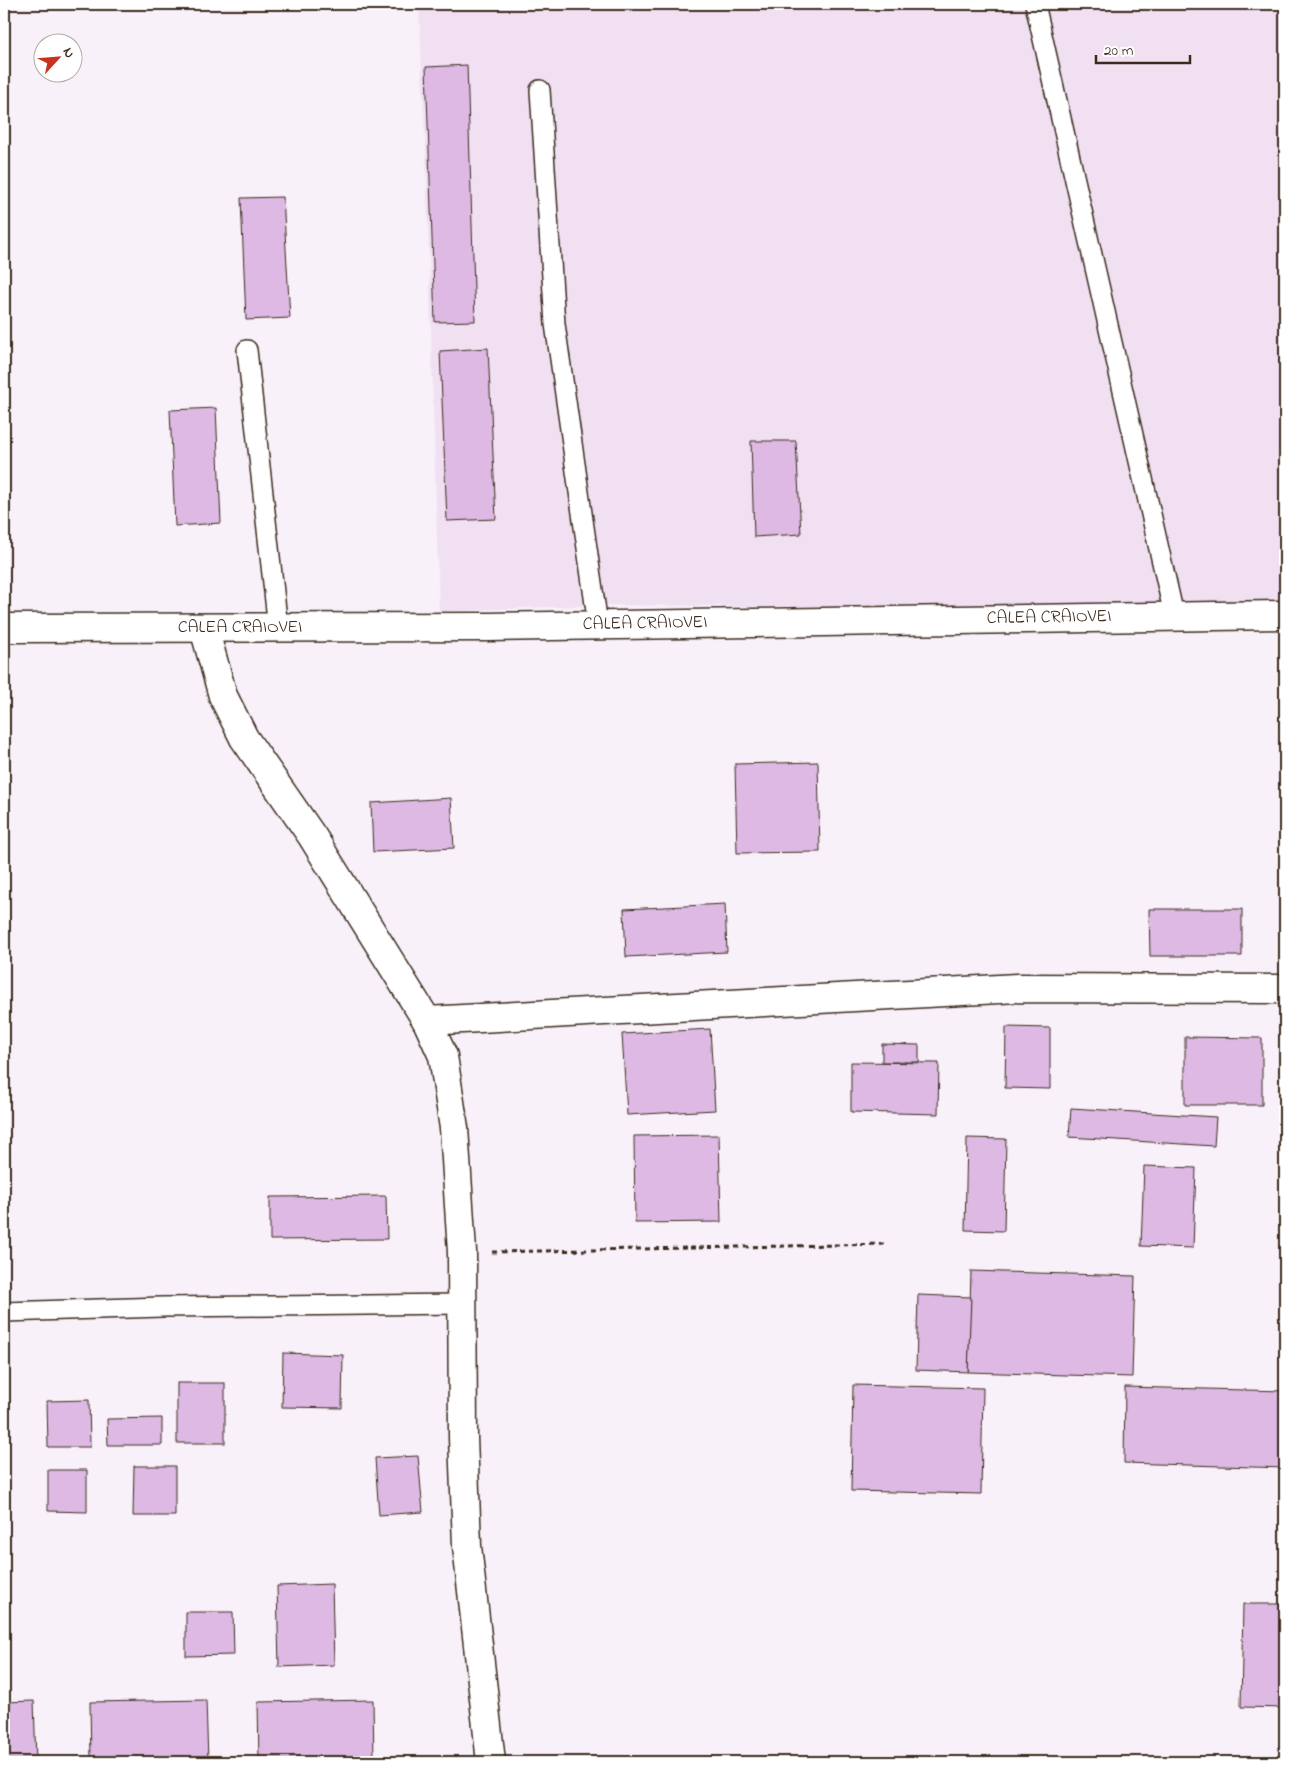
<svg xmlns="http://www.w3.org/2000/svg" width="1289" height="1766" font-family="'Indie Flower',sans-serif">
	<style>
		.built { fill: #f0e0f2 }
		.building { fill: #ddb9e3; stroke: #3b2a1e }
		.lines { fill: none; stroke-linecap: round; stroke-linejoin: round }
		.service-casing { stroke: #3b2a1e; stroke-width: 22 }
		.minor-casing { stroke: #3b2a1e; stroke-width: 31 }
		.primary-casing { stroke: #3b2a1e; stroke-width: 31 }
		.path { stroke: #3b2a1e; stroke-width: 3; stroke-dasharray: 5 4; stroke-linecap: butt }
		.service { stroke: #fff; stroke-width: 19 }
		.minor { stroke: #fff; stroke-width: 28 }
		.primary { stroke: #fff; stroke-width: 28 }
		.labels { text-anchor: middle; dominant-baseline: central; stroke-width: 5; stroke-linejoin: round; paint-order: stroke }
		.street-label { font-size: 18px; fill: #3b2a1e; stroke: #fff }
	</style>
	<rect width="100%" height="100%" fill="#f8f1f9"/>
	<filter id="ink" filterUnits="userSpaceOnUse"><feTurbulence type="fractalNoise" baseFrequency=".02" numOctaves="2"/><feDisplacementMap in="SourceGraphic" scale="10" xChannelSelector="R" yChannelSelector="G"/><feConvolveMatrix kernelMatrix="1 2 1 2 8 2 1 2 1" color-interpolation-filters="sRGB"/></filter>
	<g filter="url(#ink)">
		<polygon class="built" points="419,4 1285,4 1285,611 611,605 439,611 426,155"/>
		<g class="building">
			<polygon points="467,65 475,321 435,322 426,67"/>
			<polygon points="283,197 290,318 246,320 241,198"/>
			<polygon points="488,348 496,519 447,521 440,351"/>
			<polygon points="216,408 221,523 175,526 170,410"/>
			<polygon points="751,441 796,441 801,534 754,537"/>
			<polygon points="818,762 820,852 737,853 735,764"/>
			<polygon points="451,798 454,848 373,852 371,803"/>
			<polygon points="725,904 727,952 626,957 624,909"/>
			<polygon points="1149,909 1242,909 1242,956 1150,956"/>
			<polygon points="1006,1027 1050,1028 1050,1089 1005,1088"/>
			<polygon points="710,1029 715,1110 627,1115 622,1034"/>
			<polygon points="1185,1037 1262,1038 1262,1105 1185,1105"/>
			<polygon points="882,1044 919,1045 919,1062 882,1062"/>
			<polygon points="851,1062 939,1063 938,1114 851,1112"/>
			<polygon points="1071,1108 1216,1117 1214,1146 1069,1137"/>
			<polygon points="719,1135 721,1222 635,1223 634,1136"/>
			<polygon points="967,1138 1006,1139 1004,1231 965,1230"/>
			<polygon points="1144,1166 1196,1168 1193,1248 1141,1246"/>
			<polygon points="386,1196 387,1239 270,1240 270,1197"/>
			<polygon points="971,1271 1135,1276 1132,1377 968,1372"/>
			<polygon points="918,1295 971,1297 968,1372 916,1370"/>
			<polygon points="283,1353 343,1355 342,1408 282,1407"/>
			<rect x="177" y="1383" width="48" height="60"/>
			<polygon points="853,1385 983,1388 981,1494 851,1491"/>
			<polygon points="1125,1387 1285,1391 1285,1468 1124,1463"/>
			<polygon points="89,1400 90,1447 48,1447 47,1401"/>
			<polygon points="162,1418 162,1445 108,1445 107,1419"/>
			<polygon points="418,1456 423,1512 379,1515 375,1458"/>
			<polygon points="134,1466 175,1466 175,1516 133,1516"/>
			<polygon points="48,1470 87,1470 87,1512 48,1511"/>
			<polygon points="332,1584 334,1665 279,1667 277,1586"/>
			<polygon points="1243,1604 1285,1604 1285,1708 1241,1707"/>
			<polygon points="186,1612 233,1612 234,1655 186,1656"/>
			<polygon points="206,1700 208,1762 91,1762 90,1702"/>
			<polygon points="373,1700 374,1762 259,1762 258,1702"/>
			<polygon points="34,1701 36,1762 4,1762 4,1702"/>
		</g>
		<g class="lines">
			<g class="service-casing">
				<g id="service">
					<polyline points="1035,4 1174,615"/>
					<polyline points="540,90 555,324 598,625"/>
					<polyline points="247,350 278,628"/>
					<polyline points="4,1312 162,1307 462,1304"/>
				</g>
			</g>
			<g class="minor-casing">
				<g id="minor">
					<polyline points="204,628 223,696 244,738 312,836 427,1021 443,1056 454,1128 462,1252 463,1437 467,1546 491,1762"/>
					<polyline points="427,1021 1017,988 1285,989"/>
				</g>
			</g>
			<g class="primary-casing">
				<polyline id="primary" points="4,628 490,627 1285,615"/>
			</g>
			<polyline class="path" points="492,1252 886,1244"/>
			<use href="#service" class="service"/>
			<use href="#minor" class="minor"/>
			<use href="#primary" class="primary"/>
		</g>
	</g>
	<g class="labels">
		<g class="street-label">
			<text transform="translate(1049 618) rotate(-1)">CALEA CRAIOVEI</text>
			<text transform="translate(645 624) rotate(-1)">CALEA CRAIOVEI</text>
			<text x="240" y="628">CALEA CRAIOVEI</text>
		</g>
	</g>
	<rect width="1289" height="1766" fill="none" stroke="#fff" stroke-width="20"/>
	<rect x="10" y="10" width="1269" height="1746" fill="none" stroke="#3b2a1e" stroke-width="2" filter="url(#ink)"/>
	<g transform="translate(58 58) rotate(64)"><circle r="24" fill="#ffffff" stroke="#b1aaa5"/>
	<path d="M0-4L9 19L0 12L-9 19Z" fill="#c8321e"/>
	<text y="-8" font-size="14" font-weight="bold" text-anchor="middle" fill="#3b2a1e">N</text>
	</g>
	<path d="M1096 55v8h94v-8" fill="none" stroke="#3b2a1e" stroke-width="2.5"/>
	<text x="1104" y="55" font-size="15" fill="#3b2a1e" stroke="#ffffff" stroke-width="4" paint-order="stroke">20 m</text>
</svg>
